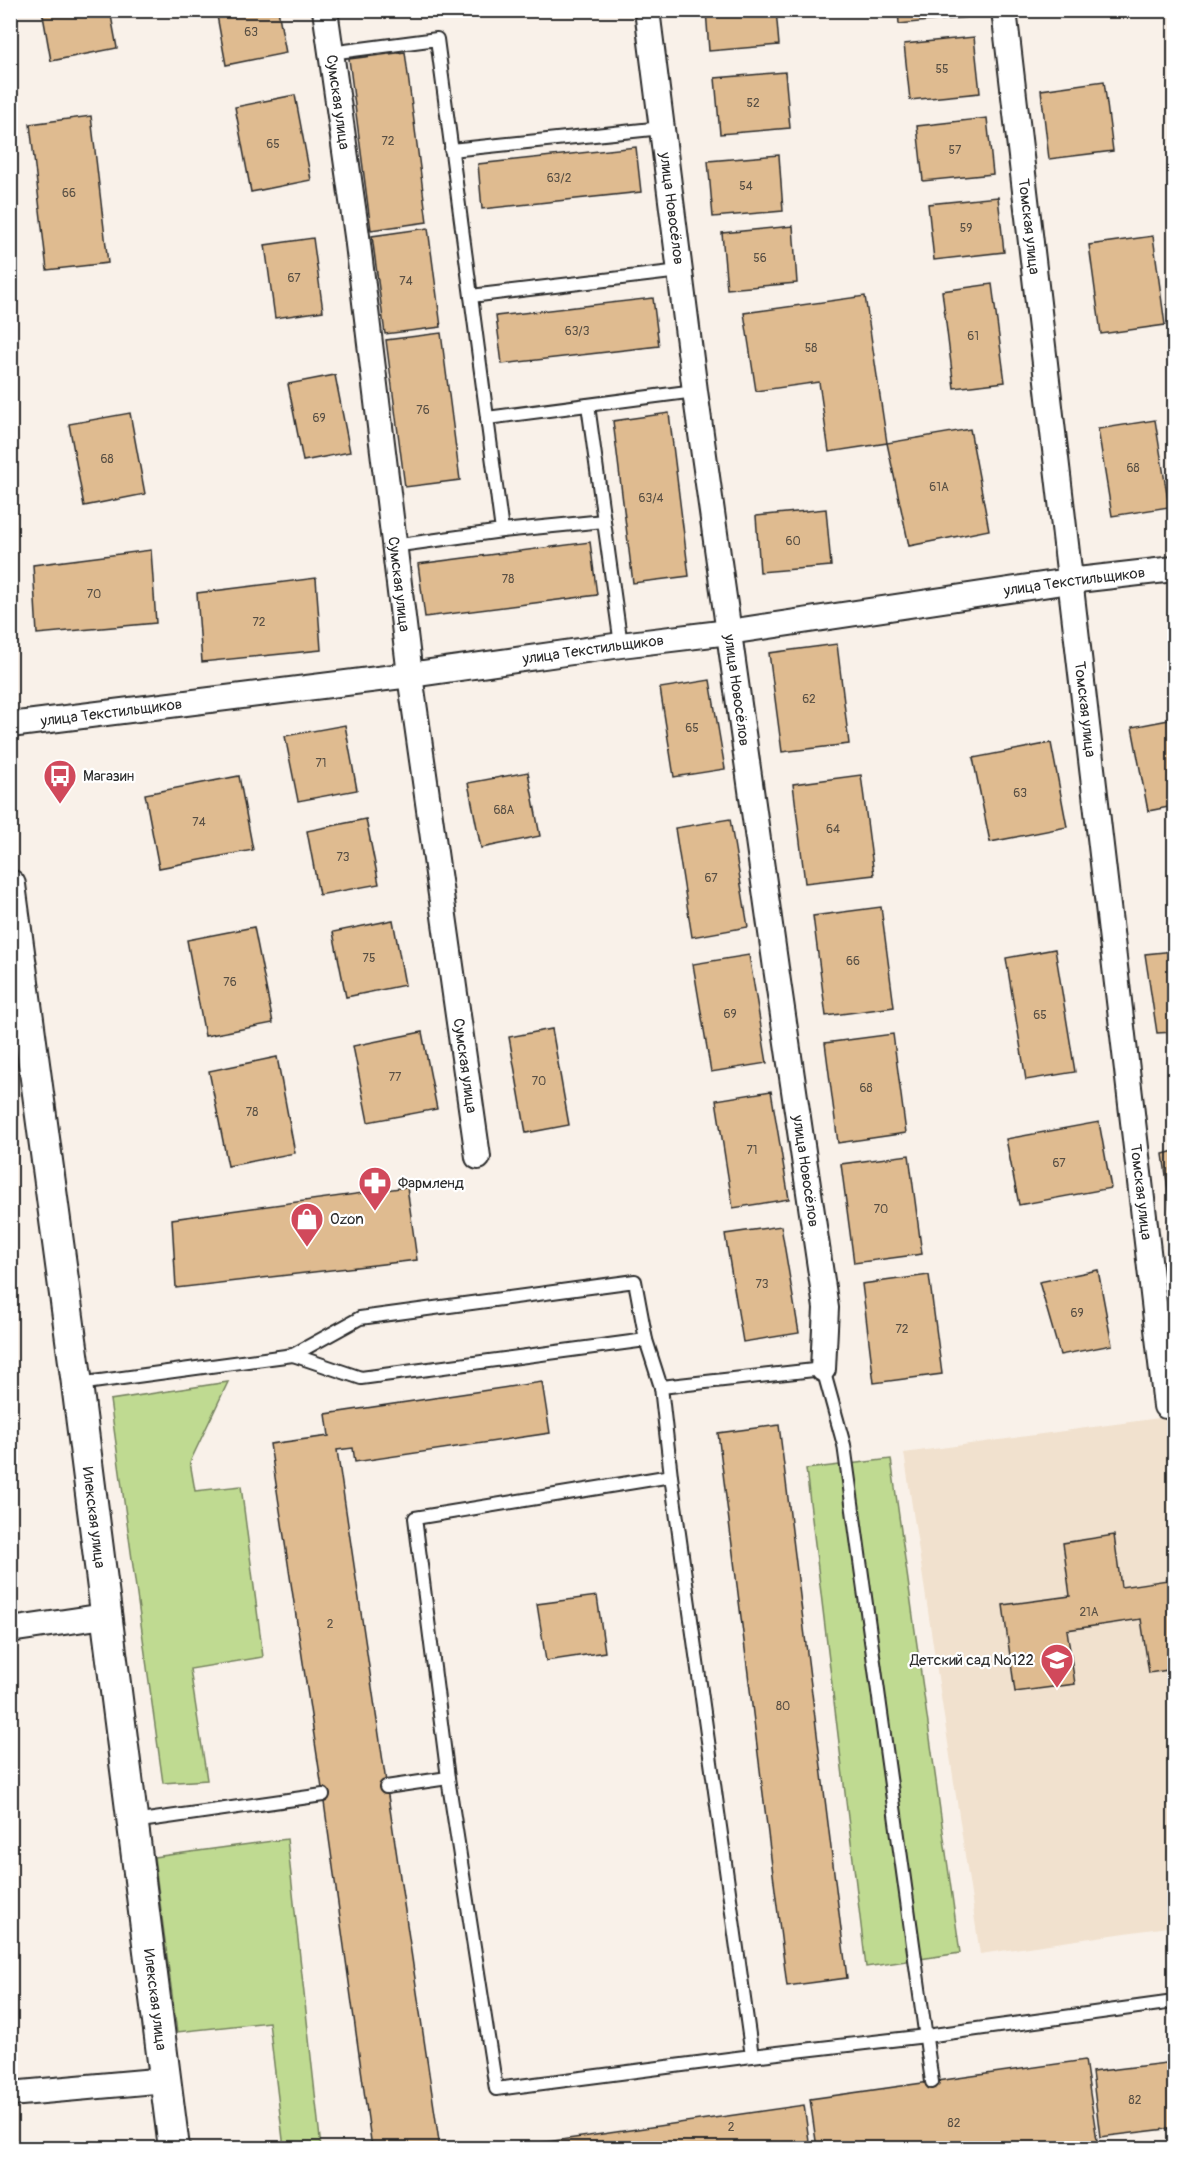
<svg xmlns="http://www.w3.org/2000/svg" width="1185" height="2159" font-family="Pangolin,sans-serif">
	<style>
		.built { fill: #f1e1ce }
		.green { fill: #bfda91; stroke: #75825e; stroke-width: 1.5 }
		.building { fill: #dfbb90; stroke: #2b2b2b; stroke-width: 1.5 }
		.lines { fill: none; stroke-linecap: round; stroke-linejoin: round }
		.service-casing { stroke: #2b2b2b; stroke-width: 16 }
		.minor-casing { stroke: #2b2b2b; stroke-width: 28 }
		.tertiary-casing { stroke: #2b2b2b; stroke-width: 34 }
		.service { stroke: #fff; stroke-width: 12 }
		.minor { stroke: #fff; stroke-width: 24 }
		.tertiary { stroke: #fff; stroke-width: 30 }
		.labels { text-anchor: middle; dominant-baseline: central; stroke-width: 4.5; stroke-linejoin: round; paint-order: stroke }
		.number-label { font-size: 12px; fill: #584f44 }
		.street-label { font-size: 15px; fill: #2b2b2b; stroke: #fff }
		.poi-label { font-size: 15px; fill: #2b2b2b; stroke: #fff; text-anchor: start }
	</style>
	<rect width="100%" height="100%" fill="#f9f1e9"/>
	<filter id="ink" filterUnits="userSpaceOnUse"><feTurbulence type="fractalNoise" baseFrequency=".0167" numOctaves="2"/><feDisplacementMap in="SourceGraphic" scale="12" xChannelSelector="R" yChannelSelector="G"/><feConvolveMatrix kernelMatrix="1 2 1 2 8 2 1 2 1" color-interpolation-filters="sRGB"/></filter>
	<g filter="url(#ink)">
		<polygon class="built" points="1174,1416 1174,1926 980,1954 904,1453"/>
		<g class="green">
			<polygon points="228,1382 190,1462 195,1491 241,1486 263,1657 190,1669 207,1780 163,1783 110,1400"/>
			<polygon points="891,1459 960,1953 866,1967 806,1469"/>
			<polygon points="287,1839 321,2148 284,2148 269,2022 177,2032 154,1857"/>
		</g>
		<g class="building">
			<polygon points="42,10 110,10 117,48 51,61"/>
			<polygon points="216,10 278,10 286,53 226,65"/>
			<polygon points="706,10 776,10 779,45 709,51"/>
			<polygon points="898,10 968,10 969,17 899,24"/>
			<polygon points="974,37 980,93 910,100 904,44"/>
			<polygon points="405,52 427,222 371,230 349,59"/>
			<polygon points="785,72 790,128 720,134 715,78"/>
			<polygon points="1104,81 1113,151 1049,159 1041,90"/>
			<polygon points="295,95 311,180 251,192 235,107"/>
			<polygon points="91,116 108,263 47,270 30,124"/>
			<polygon points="987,118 993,174 923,181 917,126"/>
			<polygon points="636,147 641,192 482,209 478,164"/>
			<polygon points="779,155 783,211 713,217 708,161"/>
			<polygon points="998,197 1004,252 934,260 928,204"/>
			<polygon points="793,226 797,283 727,289 722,233"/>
			<polygon points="428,228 441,327 385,334 372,236"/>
			<polygon points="1153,236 1165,325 1101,334 1089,245"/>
			<polygon points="313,238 323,311 275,318 265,245"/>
			<polygon points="992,284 1005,382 954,388 942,291"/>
			<polygon points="865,296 887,443 829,452 819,382 756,391 744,313"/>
			<polygon points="653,298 659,346 502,364 496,316"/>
			<polygon points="441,333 460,480 405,487 386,340"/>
			<polygon points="335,375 350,452 303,461 288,384"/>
			<polygon points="130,413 145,494 84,506 69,424"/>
			<polygon points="669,413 689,576 633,583 613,421"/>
			<polygon points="1155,420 1169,507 1112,516 1098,429"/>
			<polygon points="970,429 989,530 909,546 887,443"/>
			<polygon points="826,509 831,566 760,572 756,516"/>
			<polygon points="590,542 597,595 425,617 418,564"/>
			<polygon points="151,550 156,623 37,634 33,565"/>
			<polygon points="316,578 321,650 202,662 197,593"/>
			<polygon points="837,644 849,744 782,752 769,653"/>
			<polygon points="710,680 725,769 674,777 660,688"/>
			<polygon points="1174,719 1174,806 1148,811 1132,727"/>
			<polygon points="345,725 357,790 298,801 285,736"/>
			<polygon points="1051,743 1067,827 990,842 973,758"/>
			<polygon points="528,772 540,836 481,848 468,783"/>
			<polygon points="861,775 874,875 805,883 793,784"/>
			<polygon points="239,776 253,850 159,868 145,794"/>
			<polygon points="366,819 379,884 319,895 307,831"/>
			<polygon points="730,819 748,927 692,937 675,828"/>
			<polygon points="881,907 894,1007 826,1016 813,916"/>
			<polygon points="393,920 405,985 346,997 333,932"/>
			<polygon points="254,927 273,1023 205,1036 187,940"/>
			<polygon points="1055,949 1075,1072 1026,1080 1006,958"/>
			<polygon points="1174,951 1174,1032 1157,1033 1145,954"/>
			<polygon points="749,955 767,1063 711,1072 693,964"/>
			<polygon points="552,1029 569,1125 526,1133 509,1037"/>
			<polygon points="422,1032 437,1109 368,1122 353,1046"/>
			<polygon points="893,1034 906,1133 838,1143 825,1043"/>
			<polygon points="277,1057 295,1153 228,1166 209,1071"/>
			<polygon points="771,1091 789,1199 733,1208 716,1100"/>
			<polygon points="1099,1122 1111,1188 1019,1205 1006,1139"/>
			<polygon points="1174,1151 1174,1233 1163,1154"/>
			<polygon points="909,1155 922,1254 854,1263 841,1164"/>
			<polygon points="407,1187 417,1260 176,1288 172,1219"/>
			<polygon points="781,1226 799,1333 743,1342 725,1234"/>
			<polygon points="1098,1270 1112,1345 1060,1355 1039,1282"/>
			<polygon points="929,1275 942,1374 874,1383 862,1284"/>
			<polygon points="542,1382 550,1433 355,1462 353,1448 337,1450 440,2148 372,2148 323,1795 270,1444 329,1436 326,1414"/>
			<polygon points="779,1425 847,1978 787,1986 718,1433"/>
			<polygon points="1114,1535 1121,1587 1174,1579 1174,1669 1149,1673 1141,1619 1067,1630 1075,1684 1015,1692 1003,1605 1070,1596 1063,1543"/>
			<polygon points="597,1596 605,1652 546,1661 537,1604"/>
			<polygon points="1085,2060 1098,2147 1086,2148 817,2148 810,2099"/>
			<polygon points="1174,2062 1174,2128 1100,2137 1092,2072"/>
			<polygon points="804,2105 810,2148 505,2148"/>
		</g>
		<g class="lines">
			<g class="service-casing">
				<g id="service">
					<polyline points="330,53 437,39 502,531 393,546"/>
					<polyline points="451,150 662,128"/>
					<polyline points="471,296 680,271"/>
					<polyline points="588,405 621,645"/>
					<polyline points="487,418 695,391"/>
					<polyline points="502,531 604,521"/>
					<polyline points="293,1355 361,1378 646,1340"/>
					<polyline points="78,1384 293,1355 360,1318 635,1281 646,1340 661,1387 823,1369 844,1445 932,2082"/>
					<polyline points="448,1778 496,2089 752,2056 671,1476 661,1387"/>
					<polyline points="386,1787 448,1778 415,1518 671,1476"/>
					<polyline points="133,1822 323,1795"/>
					<polyline points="752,2056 926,2036 1174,2002"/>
				</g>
			</g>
			<g class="minor-casing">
				<g id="minor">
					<path id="s1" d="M325 10 357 236 410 675 478 1157"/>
					<path id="s2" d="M647 10 695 391 776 968 826 1308 823 1369"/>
					<path id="s3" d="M1004 10 1166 1406"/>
					<path id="s4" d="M10 725 410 675 621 645 729 632 1069 581 1174 569"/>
					<polyline points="10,1630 105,1616"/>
					<polyline points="10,2094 166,2080"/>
				</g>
			</g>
			<g class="tertiary-casing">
				<g id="tertiary">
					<path id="s5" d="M10 885 77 1384 174 2148"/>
				</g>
			</g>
			<use href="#service" class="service"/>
			<use href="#minor" class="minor"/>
			<use href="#tertiary" class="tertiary"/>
		</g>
	</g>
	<defs>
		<g id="bus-pin" transform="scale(1.725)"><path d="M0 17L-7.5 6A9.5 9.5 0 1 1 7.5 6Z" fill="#d1495b" stroke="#fff"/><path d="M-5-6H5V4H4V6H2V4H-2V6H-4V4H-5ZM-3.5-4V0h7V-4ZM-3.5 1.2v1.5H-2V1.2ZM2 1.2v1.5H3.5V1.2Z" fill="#fff"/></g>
		<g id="pharmacy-pin" transform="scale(1.725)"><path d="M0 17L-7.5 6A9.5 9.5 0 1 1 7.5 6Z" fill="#d1495b" stroke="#fff"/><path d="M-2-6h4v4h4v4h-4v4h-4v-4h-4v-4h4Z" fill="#fff"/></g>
		<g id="shop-pin" transform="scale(1.725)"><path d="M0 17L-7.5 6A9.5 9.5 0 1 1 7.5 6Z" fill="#d1495b" stroke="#fff"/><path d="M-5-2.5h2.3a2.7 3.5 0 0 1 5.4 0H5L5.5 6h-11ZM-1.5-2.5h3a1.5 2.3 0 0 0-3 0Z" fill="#fff"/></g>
		<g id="school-pin" transform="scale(1.725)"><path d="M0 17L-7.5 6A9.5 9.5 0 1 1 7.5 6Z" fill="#d1495b" stroke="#fff"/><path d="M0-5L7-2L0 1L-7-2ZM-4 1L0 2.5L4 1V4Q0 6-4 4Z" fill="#fff"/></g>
	</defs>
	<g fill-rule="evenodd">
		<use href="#bus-pin" x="60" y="776"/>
		<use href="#pharmacy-pin" x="375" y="1183"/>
		<use href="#shop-pin" x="307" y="1219"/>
		<use href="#school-pin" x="1057" y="1660"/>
	</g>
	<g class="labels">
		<g class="number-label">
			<text x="251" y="32">63</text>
			<text x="942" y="69">55</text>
			<text x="753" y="103">52</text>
			<text x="388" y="141">72</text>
			<text x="273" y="144">65</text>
			<text x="955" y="150">57</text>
			<text x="559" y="178">63/2</text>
			<text x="746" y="186">54</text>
			<text x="69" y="193">66</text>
			<text x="966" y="228">59</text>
			<text x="760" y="258">56</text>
			<text x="294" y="278">67</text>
			<text x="406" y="281">74</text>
			<text x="577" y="331">63/3</text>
			<text x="973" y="336">61</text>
			<text x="811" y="348">58</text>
			<text x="423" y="410">76</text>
			<text x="319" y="418">69</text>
			<text x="107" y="459">68</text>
			<text x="1133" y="468">68</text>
			<text x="939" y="487">61А</text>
			<text x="651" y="498">63/4</text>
			<text x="793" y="541">60</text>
			<text x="508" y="579">78</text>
			<text x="94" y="594">70</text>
			<text x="259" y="622">72</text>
			<text x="809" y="699">62</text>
			<text x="692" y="728">65</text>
			<text x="321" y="763">71</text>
			<text x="1020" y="793">63</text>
			<text x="504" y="810">68А</text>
			<text x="199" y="822">74</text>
			<text x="833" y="829">64</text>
			<text x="343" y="857">73</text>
			<text x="711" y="878">67</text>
			<text x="369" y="958">75</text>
			<text x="853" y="961">66</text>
			<text x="230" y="982">76</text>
			<text x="730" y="1014">69</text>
			<text x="1040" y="1015">65</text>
			<text x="395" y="1077">77</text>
			<text x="539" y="1081">70</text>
			<text x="866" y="1088">68</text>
			<text x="252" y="1112">78</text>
			<text x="752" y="1150">71</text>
			<text x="1059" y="1163">67</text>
			<text x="881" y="1209">70</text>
			<text x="762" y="1284">73</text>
			<text x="1077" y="1313">69</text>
			<text x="902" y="1329">72</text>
			<text x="1089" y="1612">21А</text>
			<text x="330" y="1624">2</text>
			<text x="783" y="1706">80</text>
			<text x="1135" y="2100">82</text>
			<text x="954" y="2123">82</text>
			<text x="731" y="2127">2</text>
		</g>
		<g class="street-label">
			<text stroke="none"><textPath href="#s1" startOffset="93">Сумская улица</textPath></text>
			<text stroke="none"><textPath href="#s2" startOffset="200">улица Новосёлов</textPath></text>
			<text stroke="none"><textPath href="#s3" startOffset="218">Томская улица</textPath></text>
			<text stroke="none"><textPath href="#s4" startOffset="1074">улица Текстильщиков</textPath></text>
			<text stroke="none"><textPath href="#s1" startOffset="579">Сумская улица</textPath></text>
			<text stroke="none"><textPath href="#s4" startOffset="588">улица Текстильщиков</textPath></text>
			<text stroke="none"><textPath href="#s2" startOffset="686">улица Новосёлов</textPath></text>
			<text stroke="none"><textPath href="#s3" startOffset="704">Томская улица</textPath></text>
			<text stroke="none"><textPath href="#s4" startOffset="102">улица Текстильщиков</textPath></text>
			<text stroke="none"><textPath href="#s1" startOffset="1065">Сумская улица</textPath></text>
			<text stroke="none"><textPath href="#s2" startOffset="1172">улица Новосёлов</textPath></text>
			<text stroke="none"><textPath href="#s3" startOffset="1190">Томская улица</textPath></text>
			<text stroke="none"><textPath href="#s5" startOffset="638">Илекская улица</textPath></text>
			<text stroke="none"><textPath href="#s5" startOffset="1124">Илекская улица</textPath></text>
		</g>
		<g class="poi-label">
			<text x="83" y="776">Магазин</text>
			<text x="398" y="1183">Фармленд</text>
			<text x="330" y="1219">Ozon</text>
			<text x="1034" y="1660" text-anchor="end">Детский сад №122</text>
		</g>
	</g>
	<rect width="1185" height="2159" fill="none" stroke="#fff" stroke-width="36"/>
	<rect x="18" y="18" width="1149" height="2123" fill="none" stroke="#2b2b2b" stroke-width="2" filter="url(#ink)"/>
</svg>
